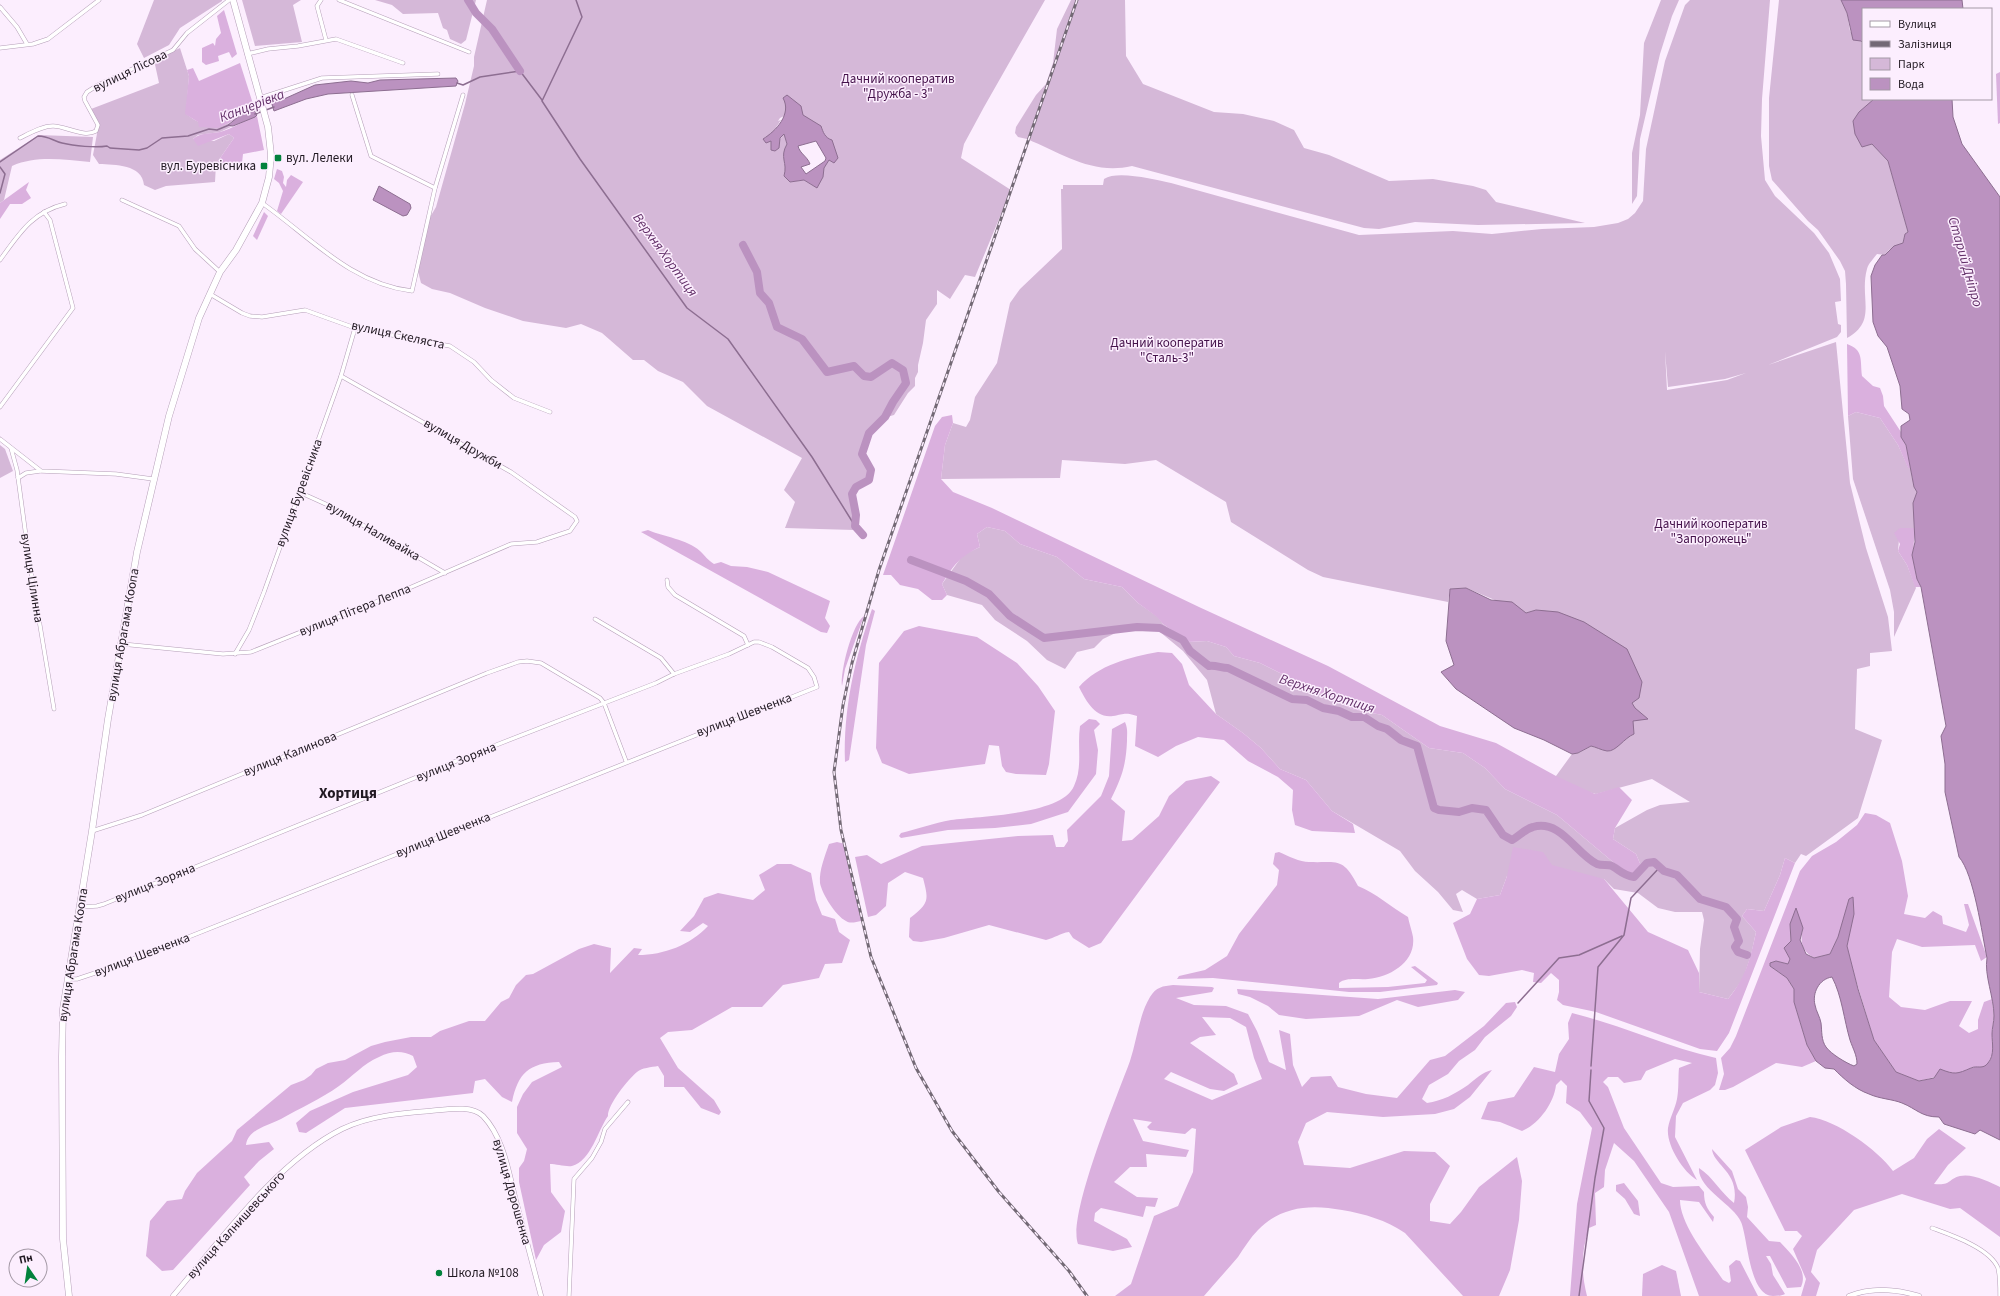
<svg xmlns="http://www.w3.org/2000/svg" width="2000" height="1296" font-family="'Source Sans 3',sans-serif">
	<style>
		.green { fill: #d5b8d8; fill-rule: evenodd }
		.forest { fill: #dab0de; fill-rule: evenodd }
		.water { fill: #bb92c0; stroke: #8d6e91; fill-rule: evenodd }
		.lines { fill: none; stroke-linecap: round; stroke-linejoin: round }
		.stream { stroke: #8d6e91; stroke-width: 1.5 }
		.river { stroke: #bb92c0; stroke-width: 8 }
		.minor-casing { stroke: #b59fb8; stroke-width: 4.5 }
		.tertiary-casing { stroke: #b59fb8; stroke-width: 5.5 }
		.primary-casing { stroke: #b59fb8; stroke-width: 7 }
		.minor { stroke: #fff; stroke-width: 3.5 }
		.tertiary { stroke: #fff; stroke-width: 4.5 }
		.primary { stroke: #fff; stroke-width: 6 }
		.rail-casing { stroke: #736975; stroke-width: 3 }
		.rail { stroke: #fceefe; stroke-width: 1.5; stroke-dasharray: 4.5; stroke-linecap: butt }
		.poi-dot { fill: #02823c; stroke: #fceefe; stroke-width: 1.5 }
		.labels { text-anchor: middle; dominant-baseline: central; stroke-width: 3; stroke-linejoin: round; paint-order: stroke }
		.street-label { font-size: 13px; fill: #211922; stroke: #fceefe }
		.park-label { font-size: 13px; fill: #44114a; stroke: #fceefe }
		.poi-label { font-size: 13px; fill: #211922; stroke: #fceefe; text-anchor: start }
		.water-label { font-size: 14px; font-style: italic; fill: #633069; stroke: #fceefe }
		.quarter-label { font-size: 15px; font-weight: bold; fill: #211922; stroke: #fceefe }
	</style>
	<rect width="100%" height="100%" fill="#fceefe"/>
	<g class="green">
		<polygon points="154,0 222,0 222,1 180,28 169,45 144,58 137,44"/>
		<polygon points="242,0 301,0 293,5 302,42 255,46"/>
		<polygon points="375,0 476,0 466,40 461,44 450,39 447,30 443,28 438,13 403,14 392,5"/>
		<path d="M487 0H1045L984 107 964 144 961 158 1011 190 975 277 965 275 950 299 937 290V304L926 320 923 343 918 365V372L915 378V386L908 393 894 415C874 420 868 436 862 454L871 470 869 480 856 487 852 494 856 515 852 522 854 530 785 528 795 502 784 490 802 458 707 406 683 382 658 371 644 360H633L602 333 581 324 566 328 523 321 485 308 450 293 432 289 421 283 417 267 429 219 436 207 465 104 474 66V57ZM786 115 829 139 826 164 814 186 804 180 790 182 784 176C788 162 779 158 787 144L784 134 771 150 773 132 781 120 778 121 780 118Z"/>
		<path d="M1071 0H1125L1126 56 1143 84 1214 112 1243 114 1274 121 1294 130 1304 148 1329 155 1389 181 1433 179 1473 186 1486 190 1496 202 1585 223 1478 225 1415 222 1379 229 1364 228 1132 166C1092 175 1063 154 1027 139L1018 137 1015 133 1016 127 1036 95 1046 84 1053 63 1057 29Z"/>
		<polygon points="1661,0 1679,0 1672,16 1660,54 1640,139 1637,196 1632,204 1632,153 1640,115 1644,43"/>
		<path d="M1690 0H1770L1762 99 1761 136 1765 180 1775 196 1814 233 1829 253 1840 279 1841 301 1835 302 1838 324 1841 325V332L1837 337 1768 365 1836 342 1850 483 1866 548 1888 617 1892 651 1870 653V666L1857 669 1855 729 1882 740 1858 818 1806 856 1801 854 1795 863 1785 858 1780 875 1764 911 1747 909 1742 916 1756 932 1751 955 1743 979 1728 999 1699 992 1700 949 1704 920 1702 912H1675L1658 908 1638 893 1614 889 1604 879 1507 876 1500 895 1477 899 1462 890 1456 894 1463 912 1453 910 1438 892 1415 871 1400 851 1332 811 1306 780 1280 769 1261 748 1243 733 1216 714 1207 680 1183 651 1154 627 1126 628 1103 639 1094 648 1077 652 1065 669 1047 660 1027 641 995 620 982 605 947 595 942 584 963 555 980 547 977 534 987 527 1005 531 1020 544 1057 557 1084 579 1122 587 1138 603 1158 617 1163 624 1188 642 1207 641 1226 647 1234 656 1260 663 1352 709 1382 715 1429 748 1463 753 1485 768 1505 789 1557 815 1613 862 1634 877 1642 868 1636 854 1613 839 1615 828 1647 810 1660 805 1690 802 1652 779 1596 794 1556 784V776L1572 754 1579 753 1591 746 1600 748 1536 610 1526 613 1466 588 1450 589 1448 602 1323 577 1308 570 1231 522 1226 502 1156 460 1125 464 1062 460 1060 478 941 479 945 445 953 423 966 427 970 420 975 397 997 363 1010 303 1020 289 1062 249 1061 189H1063V185H1103L1104 179C1118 170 1155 180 1171 183L1359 235 1453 231 1492 234 1542 229 1594 227 1618 223 1628 219 1635 213 1643 201 1646 149 1665 61 1685 5ZM1665 351 1668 387 1725 379 1746 373 1727 380 1667 390Z"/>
		<path d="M1779 0H1841L1847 13 1850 31 1863 43V99H1874L1870 103 1872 144 1888 161 1908 232 1905 234 1903 243 1889 250 1885 255 1877 254C1874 258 1868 264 1867 269 1859 298 1878 321 1847 338L1846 284 1845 271 1840 261 1818 230 1808 221 1772 180 1769 166V98Z"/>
		<path d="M180 48 189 76 186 114C200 124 212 131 229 123L228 125 233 126 220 132 198 135 193 139 214 141 229 134 234 138 216 164 215 182 166 186 155 190 144 185C142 164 115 165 99 164L93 155 99 123 91 109 159 83 154 60Z"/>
		<path d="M39 135 93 137 90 162C64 160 37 155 12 166L4 200 0 203V160Z"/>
		<polygon points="1856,412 1880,418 1898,445 1908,467 1911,468 1912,478 1917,492 1914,511 1916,528 1900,528 1898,551 1907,565 1916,588 1894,637 1894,612 1890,590 1853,479 1848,416"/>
		<polygon points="0,445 5,449 13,471 0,478"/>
	</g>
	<g class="forest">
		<polygon points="224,10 237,54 232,58 229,52 218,56 219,61 206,65 202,62 202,48 213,43 215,46 216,39 221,33 217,16"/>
		<polygon points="240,63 254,107 229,123 218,128 199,127 198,122 185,114 189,76 187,70 193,68 199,81"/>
		<polygon points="2000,72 2000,123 1998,124 1996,74"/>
		<path d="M257 116 264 150 243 154 242 163 216 164 234 138 229 134 198 146 193 139C201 132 210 134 220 132 233 129 244 120 257 116Z"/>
		<polygon points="277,169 282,171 284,177 283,183 286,187 287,180 291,175 303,182 281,214 277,211 283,191 279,183 274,179"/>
		<polygon points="29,182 26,190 31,198 22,204 10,204 0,219 0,203"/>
		<polygon points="264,212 268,216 257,240 253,236"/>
		<path d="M1847 344C1864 350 1860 360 1862 376L1873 386 1880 388 1883 396 1884 406 1901 432V437L1906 445 1911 468H1908L1898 445 1880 418 1856 412 1848 416Z"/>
		<path d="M952 415 953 423 945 445 941 479 953 492 992 508 1199 607 1328 666 1440 726 1496 743 1556 776 1595 794 1619 787 1632 800 1615 828 1613 839 1636 854 1642 868 1634 877 1613 862 1557 815 1505 789 1485 768 1463 753 1429 748 1382 715 1352 709 1260 663 1234 656 1226 647 1207 641 1188 642 1163 624 1157 617 1138 603 1122 587 1084 579 1057 557 1020 544 1005 531 987 527 977 534 980 547C959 557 954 565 942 584L947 595 942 600H932L918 589 900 585 891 575H883L935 426 942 417Z"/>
		<path d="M1900 528H1916C1912 547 1912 569 1921 587H1915L1907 565 1898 551 1900 544 1894 533Z"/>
		<path d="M648 530C664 537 687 539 700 551 705 556 708 560 714 564L721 562 731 566 747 567 768 572 830 601 825 618 830 626 827 633 821 632 641 532Z"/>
		<path d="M872 609 875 611 866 645 849 760 845 762C843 709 855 658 872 609Z"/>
		<path d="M864 616 845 669 842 686C840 672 852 624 864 616Z"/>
		<polygon points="919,626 977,637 1017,663 1038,686 1055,711 1049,764 1046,775 1016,774 1006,772 1002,766 999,746 989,745 985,764 909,774 882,763 876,748 879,663 904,631"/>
		<path d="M1158 652 1172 653 1182 664 1189 685 1216 714 1243 733 1261 748 1280 769 1306 780 1332 811 1353 824 1355 833 1312 831 1295 825 1292 810 1293 790 1278 777 1248 761 1224 740 1198 737 1176 746 1158 757 1135 746 1137 716C1125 712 1124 714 1113 716 1095 719 1085 699 1079 687 1098 665 1130 657 1158 652Z"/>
		<path d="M1089 719 1096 720 1100 724 1094 730 1098 750 1096 774 1068 812 1031 824 995 828 948 830 901 838 899 836 901 833C917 829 934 823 951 820 979 816 1062 815 1074 786 1083 767 1077 747 1080 726Z"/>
		<path d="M1125 722C1128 729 1127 733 1127 741 1126 765 1122 777 1111 799L1125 811 1122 841 1132 840 1159 816 1169 796 1186 781 1211 776 1220 782 1101 943 1089 948 1073 938 1069 932C1060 933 1055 938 1046 940L989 925 944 938 921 942 913 941 909 937 910 918C929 903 929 901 923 878L905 872 888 883 886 906 876 915 868 917 855 857 867 855 881 864 922 846 1018 836 1053 835 1056 847H1064L1068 841 1067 830 1101 796 1109 776 1112 729Z"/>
		<path d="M1865 813 1876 815 1890 823 1902 861 1908 896 1904 914 1925 918 1933 911 1942 916 1943 924 1966 932 1969 925 1964 904H1968L1987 957 1981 961 1975 945 1922 947 1897 939 1892 952 1889 997 1901 1007 1925 1010 1950 1001H1972L1959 1026 1969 1033 1978 1029V1020L1984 1002 1992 999 1994 1017 1992 1030 1993 1053 1988 1064 1982 1068 1972 1067 1964 1073H1951L1919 1081 1896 1072 1874 1040 1852 967 1847 946 1849 930 1838 937 1830 954 1814 958C1801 950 1800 942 1803 928L1790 924 1791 941 1784 948 1790 959 1788 964 1776 961 1770 963V966L1787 978 1794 989V1002L1807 1045 1816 1061 1802 1067 1776 1063 1733 1087 1725 1090H1719L1724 1074 1721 1058 1730 1048 1736 1036 1800 871 1812 856 1836 842 1857 825Z"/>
		<path d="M837 842 845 844 861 915V921C856 922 850 924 846 921 836 916 822 894 820 883 819 870 825 856 829 844Z"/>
		<path d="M1513 847 1543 852 1552 865 1604 879 1648 932 1688 950 1699 973V992L1728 999C1746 977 1750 960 1756 932L1742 916 1747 909 1764 911 1780 875 1785 858 1795 863 1729 1033 1717 1051 1700 1049 1596 1012 1563 1005 1557 1000 1559 992V980L1551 973 1541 983 1533 982 1534 973 1522 970 1489 976 1479 975 1467 959 1453 923 1470 914 1477 899 1500 895 1507 876Z"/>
		<path d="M1279 852C1288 856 1300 862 1309 862 1338 863 1343 857 1358 886 1376 893 1391 907 1408 917 1409 923 1412 931 1413 937 1416 962 1390 977 1368 979 1358 980 1347 977 1339 983V988L1388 987 1425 983 1427 980 1411 967 1415 966 1438 983 1437 985 1380 992H1349L1213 978 1177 979 1179 976 1205 970 1227 956 1239 934 1277 885 1279 870 1273 864 1275 853Z"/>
		<path d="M777 864H791L811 873 816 900 822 915 835 919 839 932 850 940 842 963 825 964 819 978 783 985 762 1007H732L692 1030 668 1032 660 1038 678 1068 714 1100 721 1112 719 1115 701 1108 684 1087H664V1076L658 1066C652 1067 641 1068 637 1072 628 1079 607 1106 608 1116 598 1130 591 1161 572 1166 566 1167 556 1164 550 1164L551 1192 565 1211 561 1232 544 1245 536 1260 519 1182V1168L524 1161 527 1149 517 1133V1107L523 1094 532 1082 562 1067 559 1062C529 1063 518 1073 512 1102L502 1097 485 1079 475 1081 473 1093 345 1108 306 1133 299 1132 296 1123 310 1111 353 1092 408 1075 417 1067 413 1056C402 1050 391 1051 379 1057 363 1064 353 1076 339 1086 321 1099 300 1108 281 1119 268 1126 248 1129 246 1145L269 1142 274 1149 259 1161 244 1177 250 1185 173 1270 162 1271 146 1256 150 1221 167 1201 182 1199 185 1191 197 1173 232 1141 237 1130 291 1085 304 1080 311 1075 316 1069 328 1063 345 1060 371 1046 385 1042 411 1037H431L440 1031 469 1021H485L501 1002 509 998 516 985 526 975 533 974 579 949 594 944 611 948 610 973 634 948 642 949 638 955C664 955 690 945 708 926L703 923 690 932 680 931 694 916 704 898 718 893 753 900 765 890 759 875Z"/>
		<path d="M1173 985 1212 987 1214 988 1212 992 1176 998 1194 1005 1226 1006 1248 1014 1257 1031 1269 1062 1286 1070 1279 1030 1290 1034 1293 1065 1302 1087 1311 1077 1331 1076 1338 1087 1366 1094 1397 1098 1430 1060 1445 1056 1484 1026 1506 1003 1515 1002 1517 1007 1511 1016 1485 1037 1475 1050 1459 1061 1448 1074 1429 1085 1422 1099 1427 1103C1442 1101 1455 1094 1468 1085 1475 1079 1483 1072 1492 1070L1470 1097 1454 1109 1435 1114 1383 1117 1327 1112 1306 1123 1298 1142 1304 1165 1350 1168 1404 1151 1435 1152 1450 1166 1430 1204V1221L1450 1224 1461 1212 1479 1187 1517 1157 1522 1181 1519 1220 1510 1270 1499 1296H1463L1405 1233C1386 1220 1365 1214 1342 1210 1311 1204 1281 1206 1258 1230 1250 1238 1244 1248 1238 1257 1227 1270 1215 1283 1204 1296H1115L1131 1284 1154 1216 1178 1206 1193 1172 1196 1129 1192 1128 1185 1134 1150 1130 1147 1127 1152 1122 1133 1119 1143 1141 1189 1150 1186 1157 1146 1154 1147 1167H1130L1114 1182 1137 1197 1158 1198 1155 1207 1146 1206 1143 1217 1101 1208 1095 1213 1094 1221 1127 1239 1132 1247 1113 1251 1078 1244C1067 1216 1118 1094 1130 1061 1137 1040 1139 1015 1150 997 1156 987 1163 986 1173 985ZM1202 1017 1230 1018 1246 1027 1254 1058 1262 1079 1212 1100 1164 1079 1171 1072 1210 1089 1224 1091 1238 1084 1234 1074 1190 1043 1200 1037 1216 1035Z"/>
		<polygon points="1237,989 1378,999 1455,990 1465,992 1458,1000 1418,1007 1397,1000 1359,1016 1306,1019 1279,1015 1268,1006 1250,997 1238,994"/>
		<path d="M1572 1013C1621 1025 1667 1047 1716 1058L1718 1073 1715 1085 1710 1090 1683 1103 1676 1116 1675 1137 1697 1180C1683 1172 1666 1145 1668 1128 1670 1117 1675 1109 1677 1099 1679 1089 1678 1077 1679 1068L1692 1063 1675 1059 1646 1071 1641 1080 1624 1083 1618 1077H1608L1603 1082 1608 1087 1624 1128 1661 1183 1673 1187 1699 1186 1704 1192C1704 1203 1707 1209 1714 1217L1713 1222 1699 1202 1680 1200C1680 1225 1709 1259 1723 1280L1729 1283 1731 1281 1729 1266 1736 1260 1740 1261 1758 1296H1699L1669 1212 1634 1161 1614 1143 1605 1170 1604 1187 1595 1193 1596 1225 1589 1228C1581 1252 1581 1272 1587 1296H1570L1577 1204 1592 1128 1580 1112 1566 1103 1567 1086 1561 1080 1556 1085C1554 1103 1539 1124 1522 1131L1500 1122 1481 1119 1488 1102 1514 1097 1534 1067 1555 1072 1559 1054 1569 1039 1568 1023Z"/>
		<path d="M1810 1117C1836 1120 1878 1150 1893 1171L1914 1158 1927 1139 1939 1129 1966 1148 1948 1165 1934 1184C1951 1186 1948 1179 1960 1176 1972 1173 1990 1182 2000 1187V1237L1960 1208 1950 1209 1902 1194 1854 1210 1817 1250 1811 1272 1820 1283 1816 1296H1801L1806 1279 1793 1249 1802 1236 1797 1231H1785L1745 1150 1781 1127Z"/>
		<path d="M1712 1149 1732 1171 1738 1189 1746 1197 1748 1207 1747 1217 1769 1241 1780 1242C1790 1253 1809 1270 1801 1287L1787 1288 1770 1256H1766L1771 1264 1773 1275 1785 1294C1781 1296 1777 1296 1773 1296 1749 1296 1748 1238 1741 1222 1734 1205 1697 1188 1699 1168 1713 1177 1721 1193 1734 1203 1740 1172 1713 1165 1712 1149Z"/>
		<polygon points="1624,1183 1638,1201 1640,1216 1634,1214 1625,1199 1616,1191 1616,1185"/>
		<polygon points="1662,1265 1676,1271 1681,1296 1642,1296 1643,1274"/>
	</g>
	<g class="water">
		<polygon points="1841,0 1962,0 1963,9 1863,9 1863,43 1861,41 1853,40 1847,13"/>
		<polygon points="456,78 458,81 456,86 328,94 306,99 274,111 271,101 284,99 315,85 351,81 368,83 380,80"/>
		<path d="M787 95 801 106 803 115 821 126C823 132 825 138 832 140L838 158 834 163 829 160 824 168 823 177 817 188 804 180 790 182 784 176C788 162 779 158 787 144L784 134 780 138 779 148 775 151 771 150V141L766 143 763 139C776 131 792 114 783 98ZM816 141 826 158 825 161 806 174 801 167 810 164C807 156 800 154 798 146Z"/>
		<path d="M1874 99H1952L1953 117 1962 144 2000 197V1140L1980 1130 1975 1134 1944 1124 1939 1117C1921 1117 1917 1109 1902 1103 1892 1099 1880 1099 1869 1094 1855 1089 1844 1079 1834 1069L1825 1068 1816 1061 1807 1045 1794 1002V989L1787 978 1770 966V963L1776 961 1788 964 1790 959 1784 948 1791 941 1790 924 1796 908 1803 928 1800 940 1806 954 1814 958 1830 954 1838 937 1849 899 1853 897 1854 914 1847 946 1858 989 1874 1040 1896 1072 1919 1081 1934 1078 1940 1069C1955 1075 1957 1074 1971 1068 1977 1065 1983 1070 1988 1063 1995 1055 1992 1043 1992 1034 1992 1028 1994 1022 1994 1016 1994 997 1984 975 1987 958 1982 934 1974 874 1959 857L1945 792V764L1941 736 1946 726 1921 587 1917 579 1912 555 1915 542 1913 503 1917 492 1914 487 1906 445 1901 437V426L1910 420 1909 414 1902 409 1900 386 1887 347 1878 336 1873 322 1871 276 1875 265 1882 255H1885L1894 246 1903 243 1905 234 1908 232 1888 161 1872 144 1862 147 1855 134 1853 121 1859 112ZM1832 977C1842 996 1844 1020 1850 1040 1853 1049 1857 1055 1857 1064L1854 1066C1846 1063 1831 1054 1826 1047 1821 1040 1822 1031 1821 1023 1820 1017 1816 1011 1815 1005 1812 993 1819 979 1832 977Z"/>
		<polygon points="252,106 257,115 255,117 233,126 228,125 248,109 248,107"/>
		<polygon points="379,186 410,204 411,208 407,215 403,216 373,200"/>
		<path d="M1466 588 1491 600 1512 602 1526 613 1536 610 1558 612 1584 622 1627 649 1642 682 1639 698 1632 703 1635 708 1648 719 1633 721 1634 734C1624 738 1616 752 1607 751 1601 750 1596 747 1591 746L1578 753 1572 754 1544 740 1514 728 1456 689 1441 672 1454 665 1446 641 1450 589Z"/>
	</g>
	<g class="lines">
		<g class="stream">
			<polyline points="576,0 582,17 542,101 580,159 687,308 728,339 812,457 855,526"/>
			<polyline points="457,83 463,85 480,77 520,71 542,100"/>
			<polyline points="266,110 274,107"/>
			<polyline points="255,114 263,111"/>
			<path d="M0 162 38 136C49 136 53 141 62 143 74 146 96 148 107 146L110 148 139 150 147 148 162 138 188 136 209 129 217 130 229 125"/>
			<polyline points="0,167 5,174 0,193"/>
			<polyline points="1518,1003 1559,958 1579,955 1622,936"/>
			<polyline points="1591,1066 1598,967 1624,935 1631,898 1660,867"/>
			<polyline points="1579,1296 1595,1178 1604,1128 1589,1101 1591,1070"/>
		</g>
		<g class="river">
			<polyline points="468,0 476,13 492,29 520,71"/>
			<polyline points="743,245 757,272 760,293 769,303 777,327 802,339 827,372 854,366 864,376 871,377 892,363 903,370 906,383 893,402 885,417 869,433 862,454 871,470 869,480 856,487 852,494 856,515 855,526 863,535"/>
			<path d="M911 560 966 581 989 594 1010 616 1044 638 1137 627 1160 628 1183 640 1190 651 1209 666C1216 665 1221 668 1228 668L1292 699 1307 700 1323 708 1339 711 1352 717H1364L1378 726 1387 729 1401 740 1417 746 1434 808 1439 810 1459 812 1472 808 1486 810 1503 835 1512 840C1519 836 1525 829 1533 827 1561 819 1576 854 1597 864 1602 866 1608 864 1612 866 1621 871 1622 875 1634 877L1647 863 1654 862 1664 871 1677 875 1700 899 1726 907 1737 919 1734 927 1739 941 1735 947 1738 952 1747 955"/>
		</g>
		<g class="minor-casing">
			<g id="minor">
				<polyline points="321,0 317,6 326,40"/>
				<polyline points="339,0 469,52"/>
				<polyline points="0,7 17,27 27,44"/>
				<polyline points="0,48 33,44 48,39 99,0"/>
				<polyline points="247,54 268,49 298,46 336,39 403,63"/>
				<polyline points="352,95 371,156 435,188"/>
				<polyline points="260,98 322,78 438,74"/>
				<path d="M20 138C30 133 42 126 53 126 66 126 84 138 96 131L98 125 85 101 84 97 87 92 98 85 173 50 187 33 229 0"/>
				<polyline points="122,200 179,226 195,249 220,272"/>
				<path d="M262 203C309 236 351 284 412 291L435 188 463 95"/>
				<path d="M0 260C19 234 32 212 65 204"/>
				<polyline points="210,294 242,313 250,316 262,317 305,310 355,328 450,346 474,362 491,380 514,398 550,412"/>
				<polyline points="0,407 73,308 50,220 44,212"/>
				<polyline points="0,439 41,471 116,474 153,479"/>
				<polyline points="11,448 17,470 30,566 54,709"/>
				<polyline points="18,478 26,473 40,471"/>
				<polyline points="299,492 330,506 445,573"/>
				<polyline points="667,580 668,587 675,595 744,636 748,645"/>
				<polyline points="595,619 661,658 674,674"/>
				<polyline points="122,644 223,654 251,652 393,595 511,544 537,542 570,531 577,521 575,517 511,472 341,376"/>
				<polyline points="235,654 249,630 264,592 341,376 355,328"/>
				<polyline points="92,831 142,815 487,673 518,662 527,661 541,663 600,698 604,703 626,761"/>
				<polyline points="68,979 77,979 113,967 817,687 814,677 808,668 772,647 759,642 754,642 729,654 674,674 656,683 486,749 104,904 97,906 80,907"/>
				<path d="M1932 1228C1951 1235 1990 1248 1998 1268 2000 1276 2000 1287 2000 1296"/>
				<polyline points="569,1296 574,1179 592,1158 601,1142 605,1129 628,1102"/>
			</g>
		</g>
		<g class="tertiary-casing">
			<g id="tertiary">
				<path d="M173 1296C220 1241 276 1162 342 1129 369 1116 401 1113 430 1111 445 1110 471 1104 483 1116 505 1139 509 1176 517 1205 525 1236 533 1266 541 1296"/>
				<path d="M1849 1296C1872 1287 1896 1289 1919 1296"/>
			</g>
		</g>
		<g class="primary-casing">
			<polyline id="primary" points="69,1296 63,1239 62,1057 63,1009 92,831 108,719 137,552 169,416 199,318 220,272 236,250 262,203 269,177 271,155 268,127 233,0"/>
		</g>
		<use href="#minor" class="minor"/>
		<use href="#tertiary" class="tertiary"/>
		<use href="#primary" class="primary"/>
		<g class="rail-casing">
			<polyline id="rail" points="1077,0 879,570 852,663 843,705 834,772 841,830 871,957 916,1068 952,1131 999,1192 1069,1271 1087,1296"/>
		</g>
		<use href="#rail" class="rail"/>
	</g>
	<g class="poi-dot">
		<rect x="274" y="154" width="8" height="8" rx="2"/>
		<rect x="260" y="162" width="8" height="8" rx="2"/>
		<circle cx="439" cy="1273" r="4"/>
	</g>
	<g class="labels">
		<g class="street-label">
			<text transform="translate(130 71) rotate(-26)">вулиця Лісова</text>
			<text transform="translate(398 335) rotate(12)">вулиця Скеляста</text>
			<text transform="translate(463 444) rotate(30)">вулиця Дружби</text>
			<text transform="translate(299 493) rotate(-70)">вулиця Буревісника</text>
			<text transform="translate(373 531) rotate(30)">вулиця Наливайка</text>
			<text transform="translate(32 578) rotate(81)">вулиця Цілинна</text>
			<text transform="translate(355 610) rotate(-22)">вулиця Пітера Леппа</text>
			<text transform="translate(123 635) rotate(-80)">вулиця Абрагама Коопа</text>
			<text transform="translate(744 715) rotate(-21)">вулиця Шевченка</text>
			<text transform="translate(290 754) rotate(-22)">вулиця Калинова</text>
			<text transform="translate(456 762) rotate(-22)">вулиця Зоряна</text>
			<text transform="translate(443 835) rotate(-22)">вулиця Шевченка</text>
			<text transform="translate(155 883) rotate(-22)">вулиця Зоряна</text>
			<text transform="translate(73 955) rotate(-81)">вулиця Абрагама Коопа</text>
			<text transform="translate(142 955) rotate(-21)">вулиця Шевченка</text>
			<text transform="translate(512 1192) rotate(74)">вулиця Дорошенка</text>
			<text transform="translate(236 1225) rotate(-48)">вулиця Калнишевського</text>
		</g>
		<g class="park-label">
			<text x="898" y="79">Дачний кооператив<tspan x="898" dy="15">"Дружба - 3"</tspan></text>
			<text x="1167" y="343">Дачний кооператив<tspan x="1167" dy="15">"Сталь-3"</tspan></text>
			<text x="1711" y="524">Дачний кооператив<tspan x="1711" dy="15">"Запорожець"</tspan></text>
		</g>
		<g class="poi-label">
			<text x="286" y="158">вул. Лелеки</text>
			<text x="256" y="166" text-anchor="end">вул. Буревісника</text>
			<text x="447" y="1273">Школа №108</text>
		</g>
		<g class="water-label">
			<text transform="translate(252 106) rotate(-21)">Канцерівка</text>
			<text transform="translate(665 255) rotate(54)">Верхня Хортиця</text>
			<text transform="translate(1965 262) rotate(74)">Старий Дніпро</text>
			<text transform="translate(1327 694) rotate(18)">Верхня Хортиця</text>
		</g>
		<g class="quarter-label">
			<text x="348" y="793">Хортиця</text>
		</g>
	</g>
	<rect x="1862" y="8" width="130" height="92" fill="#fceefe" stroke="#a499a6"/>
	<rect x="1870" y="21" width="20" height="6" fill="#ffffff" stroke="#a499a6"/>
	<text x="1898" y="28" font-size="12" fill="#211922">Вулиця</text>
	<rect x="1870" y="41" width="20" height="6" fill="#736975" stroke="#a499a6"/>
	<text x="1898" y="48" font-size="12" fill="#211922">Залізниця</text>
	<rect x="1870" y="58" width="20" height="12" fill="#d5b8d8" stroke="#a499a6"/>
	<text x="1898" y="68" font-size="12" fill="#211922">Парк</text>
	<rect x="1870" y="78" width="20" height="12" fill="#bb92c0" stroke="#a499a6"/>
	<text x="1898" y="88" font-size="12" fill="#211922">Вода</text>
	<g transform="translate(28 1268) rotate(347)"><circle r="19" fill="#fceefe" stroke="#a499a6"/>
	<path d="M0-3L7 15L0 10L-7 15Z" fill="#02823c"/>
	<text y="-6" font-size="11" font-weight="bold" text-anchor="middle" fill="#211922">Пн</text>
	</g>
</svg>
